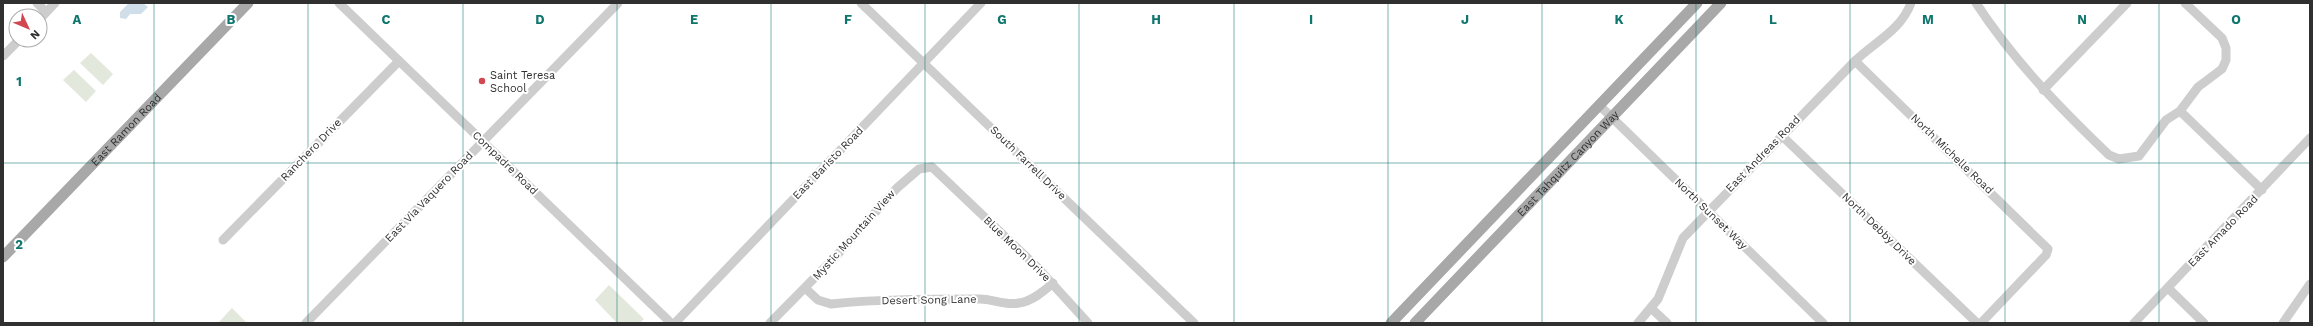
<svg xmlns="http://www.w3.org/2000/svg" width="2313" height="326" font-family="'Work Sans',sans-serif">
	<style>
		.green { fill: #e3e8dd }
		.water { fill: #cfdee9 }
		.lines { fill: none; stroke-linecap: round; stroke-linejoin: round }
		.minor { stroke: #cdcdcd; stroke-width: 9 }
		.major { stroke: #a8a8a8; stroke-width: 11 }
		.grid { fill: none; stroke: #0f766e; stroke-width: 1; stroke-opacity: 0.55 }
		.poi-dot { fill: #d14851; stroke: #fff; stroke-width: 1.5 }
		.labels { text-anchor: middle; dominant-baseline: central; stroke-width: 4; stroke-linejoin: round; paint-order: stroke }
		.poi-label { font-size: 11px; fill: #303030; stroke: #fff; text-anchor: start }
		.street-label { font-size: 11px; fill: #303030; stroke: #fff }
		.grid-label { font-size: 13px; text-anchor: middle; font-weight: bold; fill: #0f766e; stroke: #fff; stroke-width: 4; stroke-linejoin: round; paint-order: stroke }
	</style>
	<rect width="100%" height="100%" fill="#fff"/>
	<g class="green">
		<polygon points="91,53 113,74 103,85 80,63"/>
		<polygon points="74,70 96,91 86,102 63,80"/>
		<polygon points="609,285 644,319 640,323 617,323 595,300"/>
		<polygon points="232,308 247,323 218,323"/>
	</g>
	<polygon class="water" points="128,4 144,4 148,7 141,14 130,14 126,19 120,18 120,12"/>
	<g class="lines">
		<g class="minor">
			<polyline points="37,3 46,12"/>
			<polyline points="339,3 671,323"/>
			<polyline points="861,3 1194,323"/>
			<path d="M1976 3C2014 61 2059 107 2109 155L2119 159 2139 156 2166 120 2180 111 2198 87 2222 69 2226 60V48L2222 38 2185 3"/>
			<polyline points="40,19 55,3"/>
			<polyline points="3,56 19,40"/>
			<polyline points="1855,61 2048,249 2046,255 1981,323"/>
			<polyline points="2043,90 2127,3"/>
			<polyline points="1599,105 1823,323"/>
			<polyline points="2180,111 2262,190"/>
			<polyline points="1781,135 1977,323"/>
			<polyline points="223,240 399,61"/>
			<path d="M805 288 818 300 831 304C880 299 930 299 980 299 993 299 1006 306 1019 303 1032 301 1043 292 1053 283"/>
			<polyline points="2168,288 2204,323"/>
			<polyline points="1652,309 1667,323"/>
			<polyline points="306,323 618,3"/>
			<polyline points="675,323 981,3"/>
			<polyline points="770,323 838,254 897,188 919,169 932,167 1037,267 1088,323"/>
			<path d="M1638 323 1658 299 1683 238 1855 61C1876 41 1901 30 1911 3"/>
			<polyline points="2134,323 2310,138"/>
			<polyline points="2283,323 2310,284"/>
		</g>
		<g class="major">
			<path id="s1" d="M3 257 248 3"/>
			<polyline points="1391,323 1697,3"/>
			<path id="s2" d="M1415 323 1721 3"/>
		</g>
	</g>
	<path class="grid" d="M154 3V323M308 3V323M463 3V323M617 3V323M771 3V323M925 3V323M1079 3V323M1234 3V323M1388 3V323M1542 3V323M1696 3V323M1850 3V323M2005 3V323M2159 3V323M3 163H2310"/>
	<circle class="poi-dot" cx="482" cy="81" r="4"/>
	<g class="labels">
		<g class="poi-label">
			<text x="490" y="75">Saint Teresa<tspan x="490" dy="13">School</tspan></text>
		</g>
		<g class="street-label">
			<text stroke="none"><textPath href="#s1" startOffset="177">East Ramon Road</textPath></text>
			<text transform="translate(311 150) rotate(-46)">Ranchero Drive</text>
			<text transform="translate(1763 154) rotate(-46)">East Andreas Road</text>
			<text transform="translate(1952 154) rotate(44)">North Michelle Road</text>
			<text transform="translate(505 163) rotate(44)">Compadre Road</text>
			<text transform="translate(828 163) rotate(-46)">East Baristo Road</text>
			<text transform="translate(1028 163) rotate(44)">South Farrell Drive</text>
			<text stroke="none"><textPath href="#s2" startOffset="221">East Tahquitz Canyon Way</textPath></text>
			<text transform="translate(429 197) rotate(-46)">East Via Vaquero Road</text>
			<text transform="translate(1711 214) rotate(44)">North Sunset Way</text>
			<text transform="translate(1879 229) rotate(44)">North Debby Drive</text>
			<text transform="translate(2223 231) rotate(-46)">East Amado Road</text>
			<text transform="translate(854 235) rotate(-48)">Mystic Mountain View</text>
			<text transform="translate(1017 249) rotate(44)">Blue Moon Drive</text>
			<text transform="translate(929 300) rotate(-1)">Desert Song Lane</text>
		</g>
	</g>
	<g class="grid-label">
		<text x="77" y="24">A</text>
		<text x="231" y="24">B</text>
		<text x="386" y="24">C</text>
		<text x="540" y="24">D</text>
		<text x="694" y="24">E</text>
		<text x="848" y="24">F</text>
		<text x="1002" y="24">G</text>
		<text x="1156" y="24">H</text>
		<text x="1311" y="24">I</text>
		<text x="1465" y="24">J</text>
		<text x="1619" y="24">K</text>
		<text x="1773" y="24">L</text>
		<text x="1928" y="24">M</text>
		<text x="2082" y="24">N</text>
		<text x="2236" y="24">O</text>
		<text x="19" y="86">1</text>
		<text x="19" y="249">2</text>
	</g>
	<rect width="2313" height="326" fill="none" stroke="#303030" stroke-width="8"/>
	<g transform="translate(28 28) rotate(134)"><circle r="19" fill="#ffffff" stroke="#acacac"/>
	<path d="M0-3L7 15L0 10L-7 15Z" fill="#d14851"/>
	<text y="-6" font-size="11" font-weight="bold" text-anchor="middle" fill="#303030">N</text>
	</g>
</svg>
